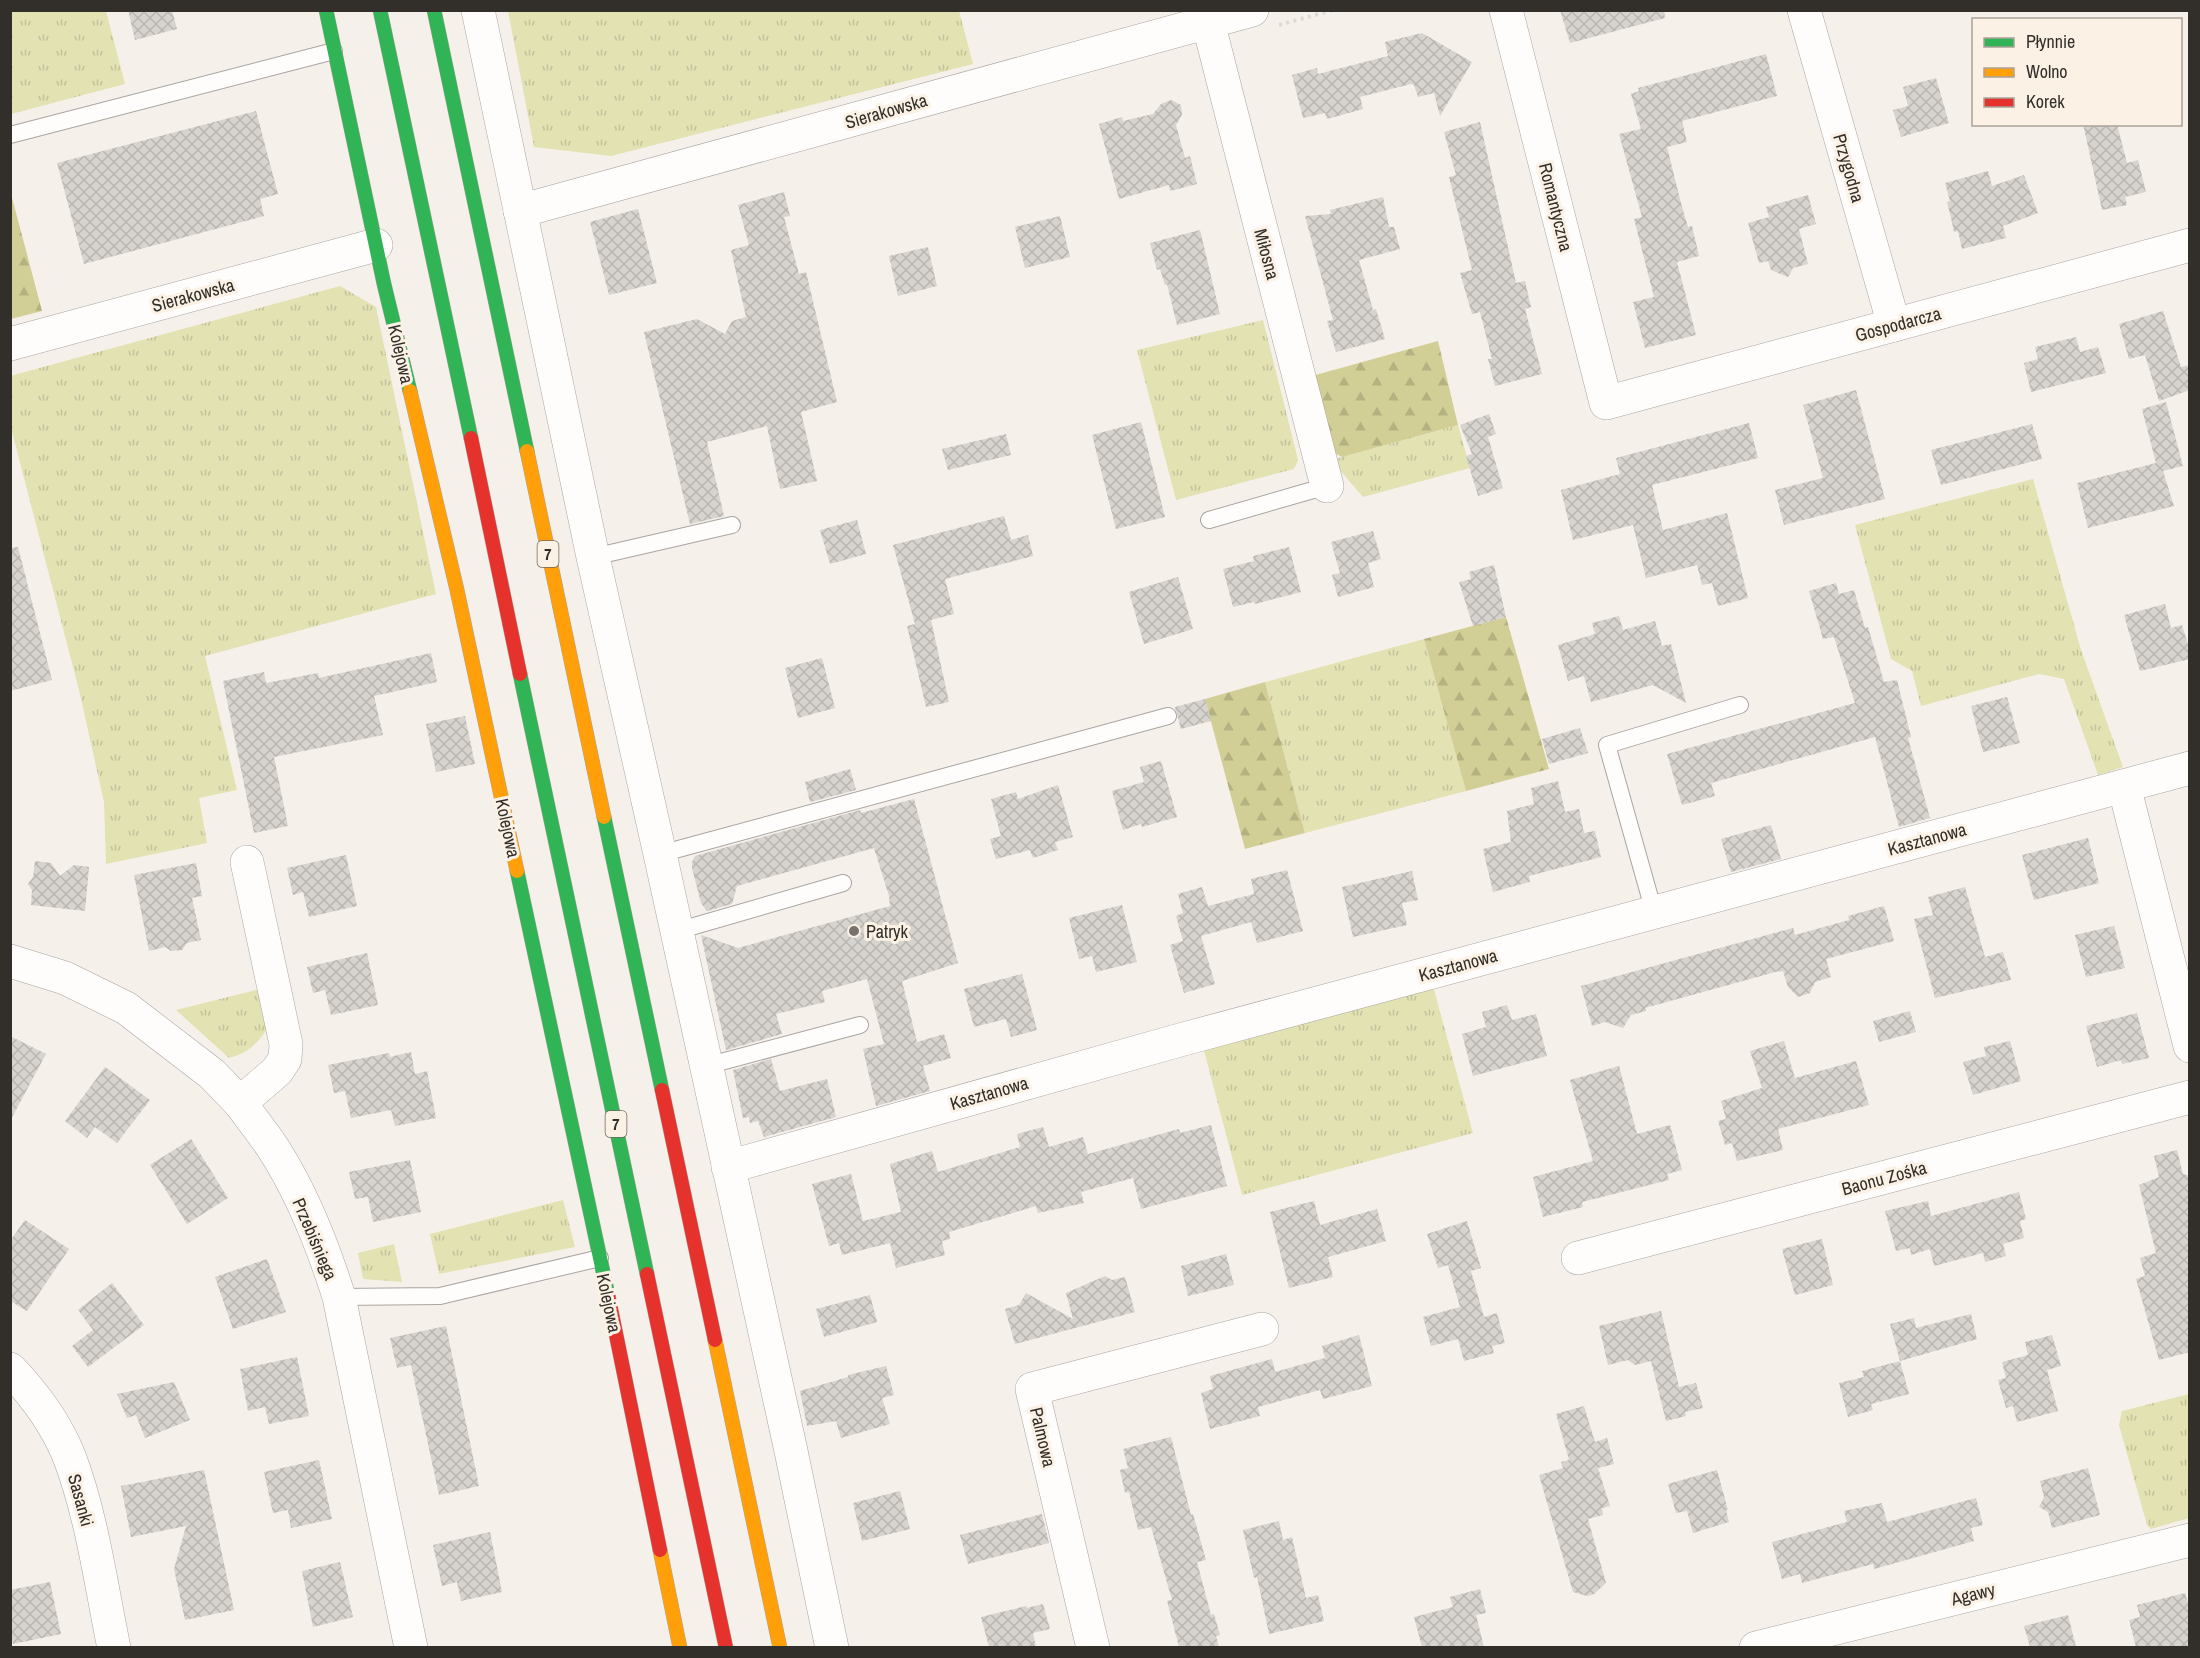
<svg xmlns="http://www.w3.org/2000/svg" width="2200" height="1658" font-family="'Archivo Narrow',sans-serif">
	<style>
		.grass { fill: url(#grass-tufts) }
		.forest { fill: url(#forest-firs) }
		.building { fill: url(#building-cross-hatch) }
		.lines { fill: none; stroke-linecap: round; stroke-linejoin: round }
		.lane-casing { stroke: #aaa5a0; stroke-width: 18 }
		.street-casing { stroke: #aaa5a0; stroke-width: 34 }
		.fast-casing { stroke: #aaa5a0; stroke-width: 15 }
		.slow-casing { stroke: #aaa5a0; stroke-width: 15 }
		.jam-casing { stroke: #aaa5a0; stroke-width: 15 }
		.path { stroke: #dcdad8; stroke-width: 4; stroke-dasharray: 3 4.5; stroke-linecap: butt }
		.lane { stroke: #fefdfc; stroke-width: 16 }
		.street { stroke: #fefdfc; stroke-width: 33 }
		.fast { stroke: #30b455; stroke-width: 14 }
		.slow { stroke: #ff9f0a; stroke-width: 14 }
		.jam { stroke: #e5322d; stroke-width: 14 }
		.poi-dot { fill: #77726d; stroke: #fbf1e5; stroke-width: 2 }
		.labels { text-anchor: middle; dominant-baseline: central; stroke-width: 6; stroke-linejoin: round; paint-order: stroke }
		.shield { fill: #fbf1e5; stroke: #6e6862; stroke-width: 1.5 }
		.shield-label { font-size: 16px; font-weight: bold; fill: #322e2a }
		.street-label { font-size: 18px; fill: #322e2a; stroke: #fbf1e5 }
		.poi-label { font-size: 18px; fill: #322e2a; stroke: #fbf1e5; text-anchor: start }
	</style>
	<defs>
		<pattern id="grass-tufts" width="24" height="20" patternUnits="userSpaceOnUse" patternTransform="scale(1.5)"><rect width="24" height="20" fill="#e3e2b3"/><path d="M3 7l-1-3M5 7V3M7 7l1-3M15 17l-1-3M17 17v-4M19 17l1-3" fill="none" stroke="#c3c29a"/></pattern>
		<pattern id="forest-firs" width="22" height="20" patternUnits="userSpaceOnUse" patternTransform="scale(1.5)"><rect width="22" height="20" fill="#d1cf95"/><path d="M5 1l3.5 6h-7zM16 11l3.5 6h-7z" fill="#b4b281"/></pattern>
		<pattern id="building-cross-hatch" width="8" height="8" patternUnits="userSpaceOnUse" patternTransform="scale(1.5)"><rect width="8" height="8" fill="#d7d3ce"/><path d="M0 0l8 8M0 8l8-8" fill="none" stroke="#b9b5b1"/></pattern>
	</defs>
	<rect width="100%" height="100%" fill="#f6f0ea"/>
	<g class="grass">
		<polygon points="11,10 106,11 125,84 11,114"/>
		<polygon points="508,11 959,11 973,64 611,156 534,147"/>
		<polygon points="340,286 376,307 436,594 205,656 237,790 199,798 207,843 106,864 104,802 79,690 11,428 10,376"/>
		<polygon points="1263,320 1298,460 1294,469 1176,500 1137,350"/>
		<polygon points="1458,425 1470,468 1363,497 1331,460"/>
		<polygon points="2033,479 2081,650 2123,767 2098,775 2064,679 2039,674 1921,706 1912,671 1891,659 1855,525"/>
		<polygon points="1424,639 1466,791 1305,833 1265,682"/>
		<polygon points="1433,986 1473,1133 1242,1195 1203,1047"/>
		<path d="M260 989 267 1029C256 1045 248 1053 229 1058L176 1010Z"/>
		<polygon points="563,1200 575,1247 439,1274 430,1234"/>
		<polygon points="394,1244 402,1282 363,1279 358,1253"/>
		<polygon points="2189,1394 2189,1518 2151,1529 2147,1525 2119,1425 2122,1411"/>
	</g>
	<g class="forest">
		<polygon points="10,190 42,311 11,319 10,319"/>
		<polygon points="1438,341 1458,425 1342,457 1331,451 1312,376"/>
		<polygon points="1506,617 1549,769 1466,791 1424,639"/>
		<polygon points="1265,682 1305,833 1245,849 1205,699"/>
	</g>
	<g class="building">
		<polygon points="128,10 172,10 177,29 135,40"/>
		<polygon points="1560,10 1664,10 1665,18 1570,43"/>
		<polygon points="1422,33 1472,62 1440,116 1434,93 1418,97 1414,85 1411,84 1360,97 1363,109 1327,119 1325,113 1303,118 1292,75 1317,68 1318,74 1388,56 1385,42"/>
		<polygon points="1766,54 1777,96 1682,121 1687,142 1667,147 1682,207 1688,227 1692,226 1699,256 1677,262 1696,335 1645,348 1633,302 1654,297 1634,219 1642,217 1619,134 1641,129 1631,94 1639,91 1638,88"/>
		<polygon points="1936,78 1949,123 1901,137 1893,110 1908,106 1903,87"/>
		<polygon points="1171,100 1181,105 1182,115 1176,125 1185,158 1190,156 1197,184 1170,191 1169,185 1119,199 1099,124 1122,117 1123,121 1153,114 1161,104"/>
		<polygon points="256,111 278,194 260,199 264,216 84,264 57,163"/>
		<polygon points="1480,122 1516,283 1525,281 1531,307 1525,309 1542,374 1495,386 1488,359 1492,359 1480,312 1472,314 1460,273 1472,270 1449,177 1456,175 1444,132"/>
		<polygon points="2083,124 2117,124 2127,163 2138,160 2146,192 2125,197 2127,205 2102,210"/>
		<polygon points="1988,171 1992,186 2024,175 2038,213 2003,226 2006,238 1962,249 1958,231 1954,232 1951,218 1947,202 1950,201 1945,183"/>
		<polygon points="784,192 790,216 784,217 799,274 806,272 837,402 801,412 817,481 780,489 767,426 707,442 724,516 690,524 644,332 697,319 725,334 732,321 746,317 731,250 749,245 738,205"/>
		<polygon points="1808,195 1816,224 1799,229 1808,264 1793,268 1788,277 1771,270 1768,261 1759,263 1748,223 1769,217 1766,207"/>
		<polygon points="1383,197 1389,227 1394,227 1400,249 1359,260 1373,310 1376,309 1385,339 1336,352 1327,321 1333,320 1305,216 1331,214 1330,210"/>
		<polygon points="638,209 657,283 609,295 590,222"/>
		<polygon points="1060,216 1070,257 1025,268 1015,227"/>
		<polygon points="1200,230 1220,314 1177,325 1167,284 1165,285 1160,269 1157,270 1150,243"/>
		<polygon points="928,247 937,286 898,296 889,256"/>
		<polygon points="2163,311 2181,367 2190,365 2190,390 2159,401 2145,355 2129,359 2119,324"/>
		<polygon points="2076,337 2080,352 2098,347 2106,373 2031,392 2024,363 2038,359 2035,347"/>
		<polygon points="1856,390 1885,499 1784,525 1775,490 1823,478 1803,405"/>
		<polygon points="2166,402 2183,466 2163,471 2174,506 2088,528 2077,483 2156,463 2142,409"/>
		<polygon points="1489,414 1496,434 1488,437 1503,488 1478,496 1466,456 1472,454 1460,425"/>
		<polygon points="1141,422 1165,517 1116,529 1092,435"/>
		<polygon points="1749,423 1758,458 1652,485 1663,530 1727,513 1748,598 1718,606 1712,583 1702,585 1697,565 1646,578 1633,525 1573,540 1561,490 1620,474 1616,458"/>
		<polygon points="2032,424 2042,459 1941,485 1931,450"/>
		<polygon points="1006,434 1011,455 948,470 942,449"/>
		<polygon points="1004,516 1011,540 1028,535 1033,556 945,579 954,614 931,620 949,702 926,707 907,626 915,624 893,545"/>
		<polygon points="857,520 866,554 830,564 820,530"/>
		<polygon points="1373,531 1381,559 1368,563 1374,587 1338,597 1332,575 1340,573 1331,542"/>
		<polygon points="18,547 52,680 10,691 10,548"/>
		<polygon points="1289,547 1301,592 1255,604 1254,602 1233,607 1223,569 1254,561 1253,556"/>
		<polygon points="1494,565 1506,617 1473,626 1459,582 1471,579 1469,572"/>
		<polygon points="1178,577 1193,629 1144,644 1129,592"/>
		<polygon points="1836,583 1839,594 1854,590 1865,628 1868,627 1884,682 1897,680 1911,737 1908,738 1930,818 1899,827 1875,737 1711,783 1715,796 1682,805 1667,754 1855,703 1834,637 1823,639 1809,591"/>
		<polygon points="2165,604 2171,628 2182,625 2190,651 2190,659 2140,671 2124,615"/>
		<polygon points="1619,616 1623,630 1655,621 1662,646 1671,644 1686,703 1653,685 1591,702 1584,676 1568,681 1558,645 1595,634 1592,623"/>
		<polygon points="431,653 437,682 374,696 383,735 274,757 288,826 254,833 223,681 264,672 266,683 318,673 319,678"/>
		<polygon points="822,658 835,708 798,718 785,668"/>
		<polygon points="2007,697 2020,743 1983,752 1971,706"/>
		<polygon points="1205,699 1211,721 1181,729 1175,707"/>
		<polygon points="465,716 475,764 436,772 426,724"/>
		<polygon points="1580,728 1588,753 1549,764 1542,739"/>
		<polygon points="1161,761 1177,817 1142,827 1141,824 1123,830 1112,791 1144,782 1140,767"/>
		<polygon points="850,769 856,790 810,802 805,782"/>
		<polygon points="1558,781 1565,812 1579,809 1584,833 1595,831 1601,857 1529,876 1530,882 1493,892 1483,849 1511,842 1507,811 1534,804 1531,788"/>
		<polygon points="1058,785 1073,837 1055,842 1058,850 1033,858 1030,850 996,859 990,839 1001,836 991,799 1016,792 1018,799"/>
		<polygon points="914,799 958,963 902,981 917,1042 944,1034 951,1058 923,1066 930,1091 876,1106 863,1049 884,1044 867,979 822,991 825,1002 776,1014 782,1034 726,1050 701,935 738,948 890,906 889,896 874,848 737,886 732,904 707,911 701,903 692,868 692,862 695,856 860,810 861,813"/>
		<polygon points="1771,825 1781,859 1731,872 1721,839"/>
		<polygon points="2088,838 2099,883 2034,900 2022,855"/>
		<polygon points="346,855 357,906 309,917 303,892 293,895 287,868"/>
		<polygon points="35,861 51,863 60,876 74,865 89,867 85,911 31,905 32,890 28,884 33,877"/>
		<polygon points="196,863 202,896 192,898 201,940 187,943 182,950 171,951 165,947 149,951 134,875"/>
		<polygon points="1287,870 1303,931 1257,943 1251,922 1201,936 1215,984 1184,993 1170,945 1183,941 1176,916 1183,913 1178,894 1202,887 1208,906 1254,894 1251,879"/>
		<polygon points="1412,871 1418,900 1402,903 1407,925 1353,937 1342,887"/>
		<polygon points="1965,887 1985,957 2003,952 2011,980 1935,998 1914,919 1933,915 1928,897"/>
		<polygon points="1122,905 1137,962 1096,972 1092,956 1079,959 1069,918"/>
		<polygon points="1884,906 1894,941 1826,959 1831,977 1815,982 1810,993 1798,997 1788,987 1783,971 1779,972 1779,971 1645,1008 1646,1011 1631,1015 1623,1028 1605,1022 1592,1026 1581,986 1793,928 1795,935 1849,920 1848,916"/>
		<polygon points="2114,926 2125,968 2086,977 2075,935"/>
		<polygon points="367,953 378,1005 331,1015 325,990 313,993 307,967"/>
		<polygon points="1022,974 1037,1030 1011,1037 1006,1019 974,1027 964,989"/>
		<polygon points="1507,1005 1512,1020 1536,1014 1547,1056 1473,1076 1462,1034 1486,1027 1482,1012"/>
		<polygon points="1910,1011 1916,1032 1879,1042 1873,1021"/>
		<polygon points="2137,1013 2149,1058 2122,1064 2121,1060 2097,1067 2086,1026"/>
		<polygon points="10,1036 46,1054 10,1121"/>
		<polygon points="1784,1041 1795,1078 1856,1061 1869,1105 1778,1129 1783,1150 1737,1161 1732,1143 1725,1145 1718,1121 1726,1119 1721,1101 1762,1088 1750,1051"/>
		<polygon points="2010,1041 2021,1081 1973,1095 1963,1062 1986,1056 1984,1047"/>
		<polygon points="411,1052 415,1074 427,1071 436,1118 395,1126 391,1110 351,1118 345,1091 334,1093 328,1065 389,1053 390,1057"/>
		<polygon points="771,1059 780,1091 827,1079 836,1117 764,1137 758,1121 750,1123 749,1117 743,1118 733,1070"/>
		<polygon points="1619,1066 1637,1134 1670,1125 1682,1170 1667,1174 1669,1180 1582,1202 1583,1207 1543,1217 1533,1177 1593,1161 1570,1080"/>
		<polygon points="105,1067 150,1100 117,1143 95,1127 87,1138 65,1121"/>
		<polygon points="1211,1125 1227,1186 1141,1209 1133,1178 1081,1192 1084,1203 1038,1213 1036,1206 949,1232 950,1239 942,1241 945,1255 896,1268 890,1243 842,1255 839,1243 829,1246 812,1184 851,1174 863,1221 901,1212 890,1164 932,1151 938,1172 1020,1147 1017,1134 1043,1127 1049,1147 1083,1137 1088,1154 1179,1129 1180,1133"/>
		<polygon points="191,1139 228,1198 187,1224 150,1165"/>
		<polygon points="2177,1150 2183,1174 2190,1176 2190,1352 2159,1360 2136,1279 2145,1276 2140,1258 2156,1253 2139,1185 2159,1177 2154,1156"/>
		<polygon points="410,1160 421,1212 373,1222 368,1197 355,1199 349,1172"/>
		<polygon points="2019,1192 2026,1219 2020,1221 2024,1238 2003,1244 2006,1256 1985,1262 1983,1253 1934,1266 1930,1249 1911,1255 1910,1248 1896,1251 1885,1211 1928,1201 1931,1216"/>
		<polygon points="1314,1201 1320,1225 1377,1209 1386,1241 1328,1257 1333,1277 1289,1288 1270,1212"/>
		<polygon points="25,1220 69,1249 27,1311 10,1301 10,1241"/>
		<polygon points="1467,1221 1481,1268 1471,1271 1484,1317 1497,1313 1505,1343 1492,1346 1494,1353 1464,1361 1458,1339 1431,1346 1423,1317 1460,1307 1448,1265 1438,1268 1427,1234"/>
		<polygon points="1822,1239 1833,1285 1795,1295 1782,1249"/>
		<polygon points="1226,1254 1234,1285 1188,1296 1181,1266"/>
		<polygon points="267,1259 286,1312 233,1329 215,1277"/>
		<polygon points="1105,1276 1112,1280 1125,1277 1135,1312 1015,1344 1005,1309 1019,1305 1026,1293 1073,1319 1066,1293"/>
		<polygon points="112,1283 144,1325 88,1367 72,1346 93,1330 78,1310"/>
		<polygon points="870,1295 877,1322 824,1337 816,1309"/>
		<polygon points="1661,1311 1679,1387 1696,1383 1703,1408 1685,1412 1686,1416 1666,1421 1651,1361 1635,1365 1628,1360 1608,1365 1599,1326"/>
		<polygon points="1971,1314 1977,1339 1900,1361 1890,1324 1914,1318 1916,1328"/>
		<polygon points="446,1326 479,1486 439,1495 411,1365 397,1368 390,1338"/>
		<polygon points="1359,1335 1372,1386 1323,1399 1320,1390 1258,1407 1260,1416 1210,1429 1201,1393 1213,1389 1210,1376 1272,1359 1275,1372 1325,1358 1322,1346"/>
		<polygon points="2052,1335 2061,1366 2047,1370 2058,1411 2017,1422 2013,1406 2006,1408 1998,1380 2006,1378 2002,1362 2028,1355 2025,1342"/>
		<polygon points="297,1357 309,1416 269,1424 265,1407 248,1411 240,1369"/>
		<polygon points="1900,1361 1909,1394 1871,1404 1873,1410 1848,1417 1839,1383 1864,1377 1862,1371"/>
		<polygon points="886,1366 894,1395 882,1398 890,1424 841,1438 836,1421 807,1426 800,1391 848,1377 848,1375"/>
		<polygon points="174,1382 190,1420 145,1438 136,1415 127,1418 117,1394"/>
		<polygon points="1584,1406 1595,1442 1607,1438 1614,1464 1598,1468 1610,1506 1602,1508 1603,1515 1588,1519 1606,1583 1594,1594 1587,1596 1573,1592 1539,1475 1563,1468 1561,1462 1569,1460 1556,1414"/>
		<polygon points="1171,1437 1191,1515 1193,1514 1206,1560 1197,1562 1211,1615 1214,1614 1220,1635 1216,1636 1219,1647 1179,1647 1167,1601 1172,1600 1151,1527 1138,1530 1129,1492 1125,1493 1120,1470 1128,1468 1123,1449"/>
		<polygon points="319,1460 332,1519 291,1528 288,1510 273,1513 264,1472"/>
		<polygon points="2088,1468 2100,1515 2052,1528 2048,1512 2039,1507 2044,1497 2040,1481"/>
		<polygon points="204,1470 234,1610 185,1620 174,1569 186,1526 131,1537 121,1486"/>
		<polygon points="1717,1470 1728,1510 1726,1510 1729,1522 1693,1533 1687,1511 1676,1513 1668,1484"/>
		<polygon points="900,1491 910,1529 862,1541 853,1503"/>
		<polygon points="1976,1498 1983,1525 1971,1528 1974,1541 1874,1569 1873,1564 1802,1583 1800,1574 1782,1579 1772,1542 1847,1522 1844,1511 1882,1503 1887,1522"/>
		<polygon points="1042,1514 1049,1543 968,1564 960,1535"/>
		<polygon points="1279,1521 1283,1540 1292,1537 1306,1598 1318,1595 1324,1621 1269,1634 1257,1577 1254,1578 1243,1530"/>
		<polygon points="490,1532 502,1592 461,1601 457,1582 442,1586 433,1545"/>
		<polygon points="340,1562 353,1617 313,1627 302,1571"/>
		<polygon points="50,1582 61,1634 13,1644 10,1632 10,1590"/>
		<polygon points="1480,1589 1486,1613 1476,1615 1484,1647 1422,1647 1414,1617 1453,1607 1450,1597"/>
		<polygon points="2185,1593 2190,1610 2190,1647 2136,1647 2129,1620 2140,1617 2137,1605"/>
		<polygon points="1043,1604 1050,1629 1033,1633 1036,1647 989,1647 981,1617 1026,1606 1027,1608"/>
		<polygon points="2068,1615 2076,1647 2030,1647 2024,1626"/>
	</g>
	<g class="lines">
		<g class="lane-casing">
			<g id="lane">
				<polyline points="10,135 334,51"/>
				<polyline points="1209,520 1327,486"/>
				<polyline points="593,557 732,525"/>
				<polyline points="660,854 1168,716"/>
				<polyline points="1654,912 1607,745 1740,705"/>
				<polyline points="677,931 843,883"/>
				<polyline points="706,1066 860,1025"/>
				<polyline points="339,1297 440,1296 600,1258"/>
			</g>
		</g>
		<g class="street-casing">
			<g id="street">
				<polyline points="478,10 593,557 660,854 791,1451 832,1648"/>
				<polyline points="1506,10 1606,403 2190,245"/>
				<polyline points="1804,10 1894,325"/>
				<polyline points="1208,22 1327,486"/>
				<polyline points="520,211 1252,10"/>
				<polyline points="10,344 376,245"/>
				<polyline points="2124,786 2190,1046"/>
				<path d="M247 862 286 1044 285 1059 277 1071 240 1103C251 1118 263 1133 273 1148 302 1193 323 1246 339 1297L411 1648"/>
				<polyline points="10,961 65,978 126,1008 212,1074 240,1103"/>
				<polyline points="728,1167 1180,1040 2190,768"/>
				<polyline points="1578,1258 2190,1097"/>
				<path d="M10 1369C34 1394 56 1424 69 1456 92 1516 101 1585 114 1648"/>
				<polyline points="1093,1648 1032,1389 1262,1329"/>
				<polyline points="1756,1648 2190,1540"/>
			</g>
		</g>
		<g class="fast-casing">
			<g id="fast">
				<polyline points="326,10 384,284 410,391"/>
				<polyline points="380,10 471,438"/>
				<polyline points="434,10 527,451"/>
				<polyline points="520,674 647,1274"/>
				<polyline points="604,817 662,1090"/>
				<polyline points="517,871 608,1295"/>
			</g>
		</g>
		<g class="slow-casing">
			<g id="slow">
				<polyline points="410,391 457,590 517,871"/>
				<polyline points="527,451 604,817"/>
				<polyline points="715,1340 780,1648"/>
				<polyline points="660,1550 680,1648"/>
			</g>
		</g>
		<g class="jam-casing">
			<g id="jam">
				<polyline points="471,438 520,674"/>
				<polyline points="662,1090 715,1340"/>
				<polyline points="647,1274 726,1648"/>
				<polyline points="608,1295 660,1550"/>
			</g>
		</g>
		<polyline class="path" points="1279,25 1333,10"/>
		<use href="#lane" class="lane"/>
		<use href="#street" class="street"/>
		<use href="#fast" class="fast"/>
		<use href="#slow" class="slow"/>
		<use href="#jam" class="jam"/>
	</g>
	<circle class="poi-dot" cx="854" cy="931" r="6"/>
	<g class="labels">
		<g class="shield">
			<rect x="537.5" y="541" width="21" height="26" rx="4.5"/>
			<rect x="605.5" y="1111" width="21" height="26" rx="4.5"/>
		</g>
		<g class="shield-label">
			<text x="548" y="554">7</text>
			<text x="616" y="1124">7</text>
		</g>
		<g class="street-label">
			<text transform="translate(886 111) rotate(-16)">Sierakowska</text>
			<text transform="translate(1849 168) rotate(74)">Przygodna</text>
			<text transform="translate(1556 207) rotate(76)">Romantyczna</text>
			<text transform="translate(1267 254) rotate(75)">Miłosna</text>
			<text transform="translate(193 295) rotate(-15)">Sierakowska</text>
			<text transform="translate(1898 324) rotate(-15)">Gospodarcza</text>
			<text transform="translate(401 354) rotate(77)">Kolejowa</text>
			<text transform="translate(508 828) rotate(78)">Kolejowa</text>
			<text transform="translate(1927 839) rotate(-15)">Kasztanowa</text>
			<text transform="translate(1458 965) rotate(-15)">Kasztanowa</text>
			<text transform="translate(989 1093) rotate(-16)">Kasztanowa</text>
			<text transform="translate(1884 1178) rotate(-15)">Baonu Zośka</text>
			<text transform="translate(315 1239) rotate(67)">Przebiśniega</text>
			<text transform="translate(609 1303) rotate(78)">Kolejowa</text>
			<text transform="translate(1043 1437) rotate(77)">Palmowa</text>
			<text transform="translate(81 1500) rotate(75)">Sasanki</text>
			<text transform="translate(1973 1594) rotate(-14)">Agawy</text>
		</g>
		<g class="poi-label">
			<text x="866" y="931">Patryk</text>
		</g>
	</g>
	<rect width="2200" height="1658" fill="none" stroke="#322e2a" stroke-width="24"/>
	<rect x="1972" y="18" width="210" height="108" fill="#fbf1e5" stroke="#aba39a" stroke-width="1.5"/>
	<rect x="1984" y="38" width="30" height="9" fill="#30b455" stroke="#aba39a" stroke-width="1.5"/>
	<text x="2026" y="48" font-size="18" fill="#322e2a">Płynnie</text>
	<rect x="1984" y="68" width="30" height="9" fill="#ff9f0a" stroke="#aba39a" stroke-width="1.5"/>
	<text x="2026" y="78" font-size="18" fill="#322e2a">Wolno</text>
	<rect x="1984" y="98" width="30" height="9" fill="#e5322d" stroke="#aba39a" stroke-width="1.5"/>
	<text x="2026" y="108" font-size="18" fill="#322e2a">Korek</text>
</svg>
